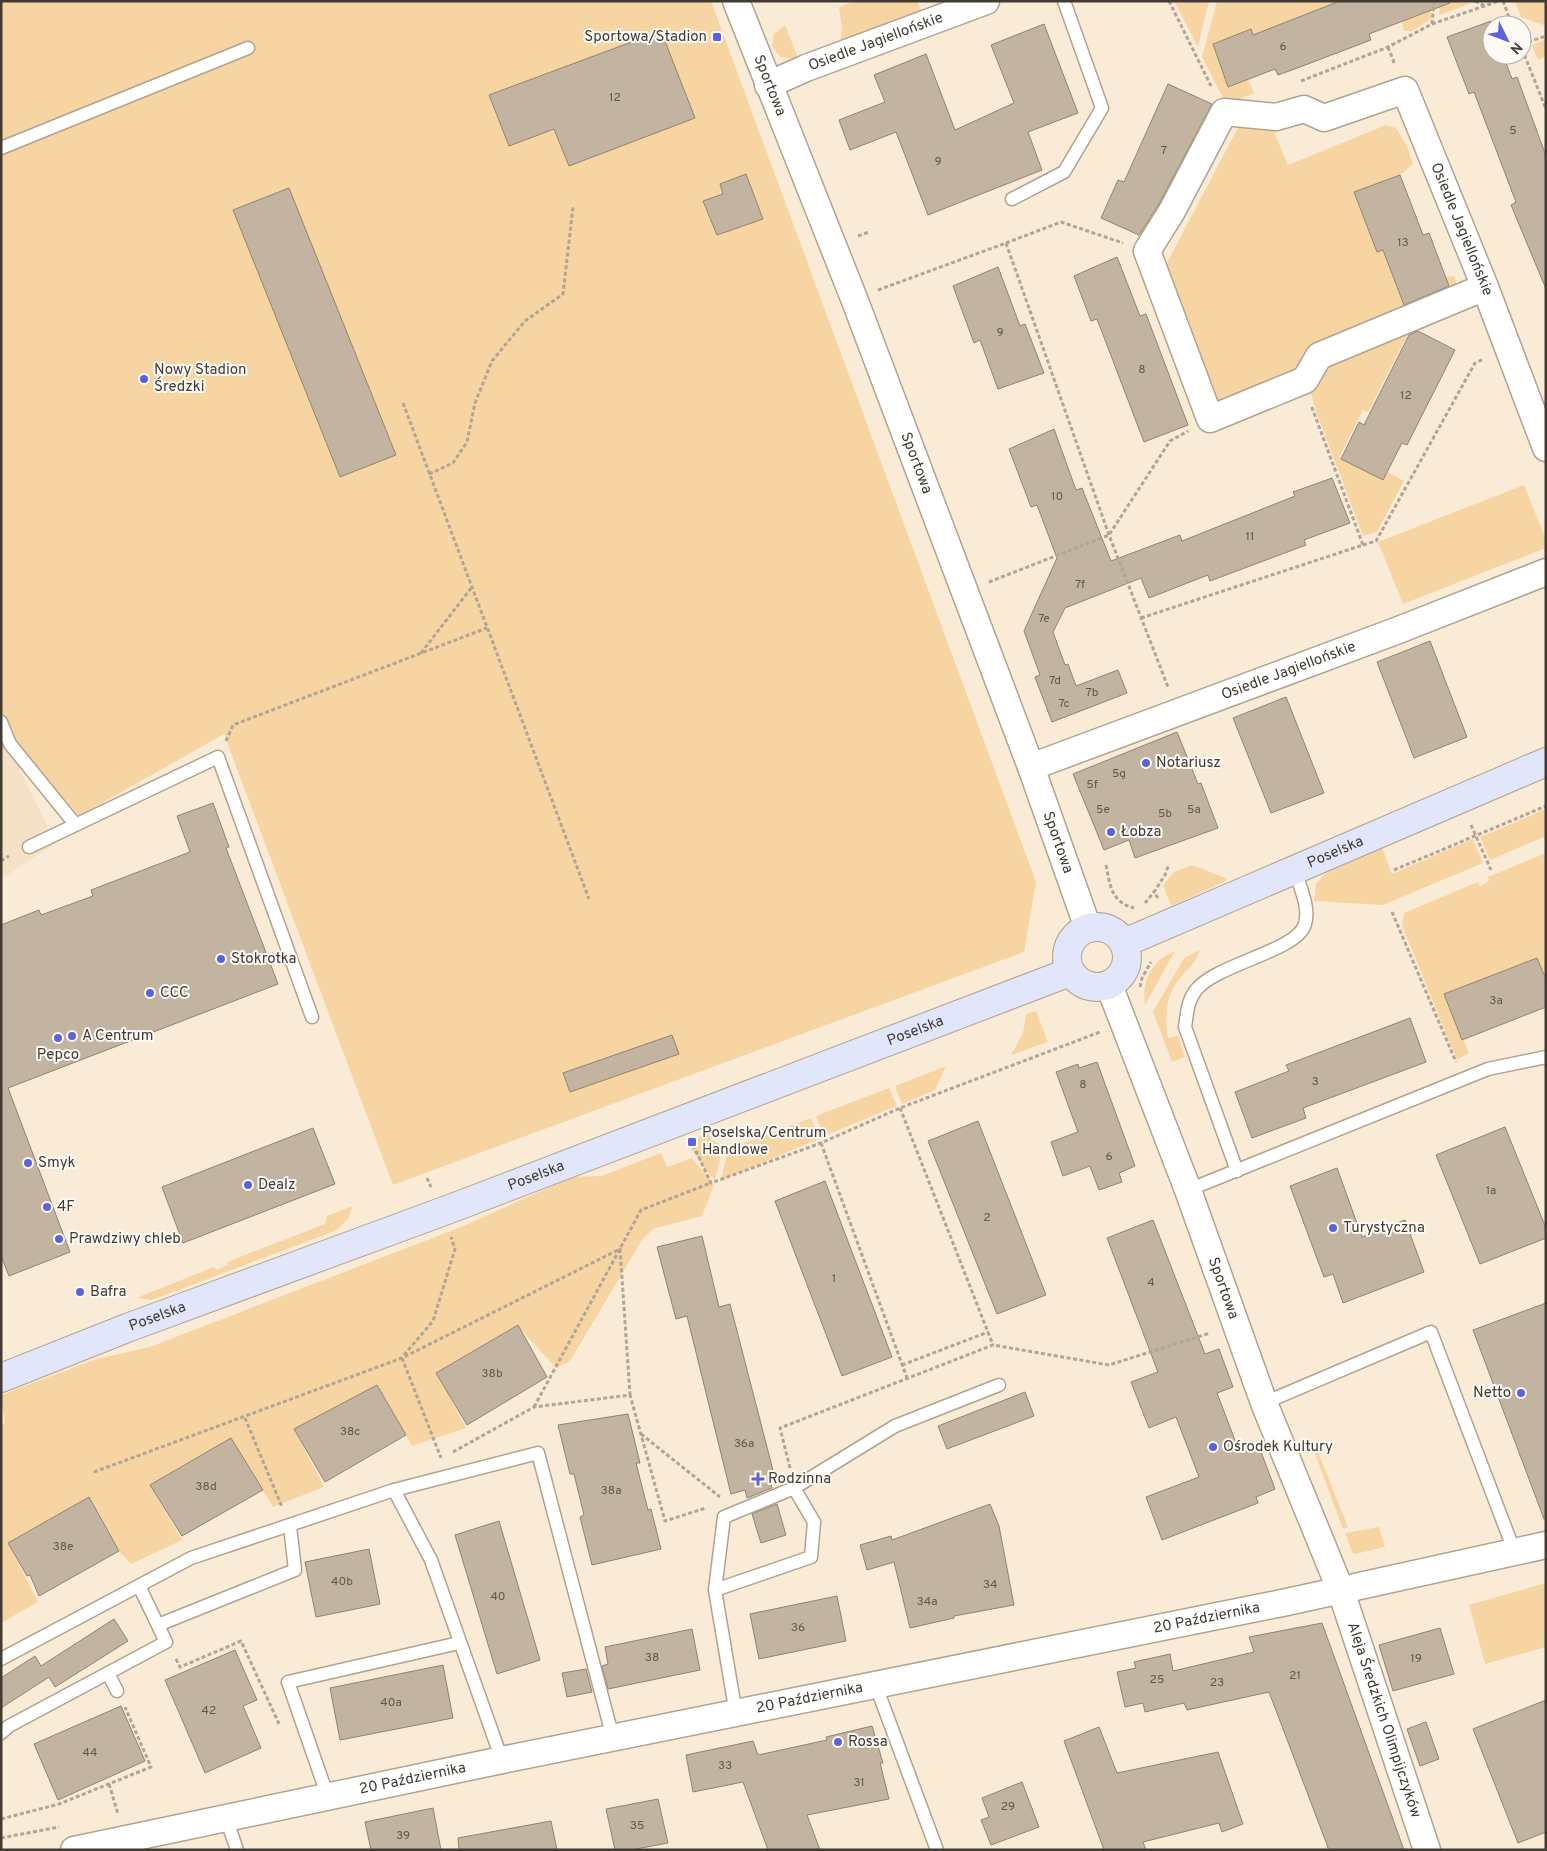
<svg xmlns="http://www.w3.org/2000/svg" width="1547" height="1851" font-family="Overpass,sans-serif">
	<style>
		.built { fill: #f4e1c6 }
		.green { fill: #f7d5a3 }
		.building { fill: #c2b4a1; stroke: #908370 }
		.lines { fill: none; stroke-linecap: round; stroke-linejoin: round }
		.lane-casing { stroke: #b0a38f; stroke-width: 15 }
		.street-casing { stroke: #b0a38f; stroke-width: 29 }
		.secondary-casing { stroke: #b0a38f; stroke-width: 30 }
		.path { stroke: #b0a596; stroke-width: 3; stroke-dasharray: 4 2.5; stroke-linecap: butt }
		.lane { stroke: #fff; stroke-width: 12 }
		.street { stroke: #fff; stroke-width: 26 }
		.secondary { stroke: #e2e6fa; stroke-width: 28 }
		.poi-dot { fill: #5b63da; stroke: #fdfaf6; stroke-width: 2 }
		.labels { text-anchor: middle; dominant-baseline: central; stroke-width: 4; stroke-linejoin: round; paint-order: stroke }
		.number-label { font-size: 12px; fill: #61594e }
		.poi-label { font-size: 15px; fill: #413b33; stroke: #fdfaf6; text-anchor: start }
		.street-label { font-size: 15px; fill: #413b33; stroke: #fdfaf6 }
	</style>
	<rect width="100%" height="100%" fill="#faebd7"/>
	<polygon class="built" points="1,732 56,843 1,879"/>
	<g class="green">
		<polygon points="1,1 711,1 1036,882 1024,952 393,1185 224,734 79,816 1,724"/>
		<polygon points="855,1 917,1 921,11 840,42 842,30 839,7"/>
		<polygon points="1174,1 1209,1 1198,47"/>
		<polygon points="1217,1 1340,1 1253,35 1251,29 1213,44 1228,87 1248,80 1254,93 1229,104 1225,102 1202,57"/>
		<polygon points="1425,1 1430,1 1431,19 1412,31 1404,31 1402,21 1429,11"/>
		<polygon points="1440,1 1472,3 1439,15"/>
		<polygon points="1515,1 1546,1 1546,26 1521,17"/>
		<polygon points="785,25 798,58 797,59 780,57 772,46 774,34"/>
		<polygon points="1546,39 1546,59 1545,57 1538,60 1532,45"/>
		<polygon points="1241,122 1273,129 1288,165 1386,125 1396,128 1407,146 1413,164 1400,175 1355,192 1377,252 1383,250 1405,307 1450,290 1444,277 1454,276 1459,290 1301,372 1217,408 1161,274"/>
		<polygon points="1411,328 1368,412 1363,410 1339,457 1383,480 1388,472 1404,481 1377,532 1363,536 1316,411 1310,389 1322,364"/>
		<polygon points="1524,485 1546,540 1546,548 1403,604 1378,542"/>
		<polygon points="1546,809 1546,836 1490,860 1480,837"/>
		<polygon points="1473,839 1483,863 1383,905 1314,901 1316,884 1325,874 1382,848 1392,874"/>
		<polygon points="1546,853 1546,970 1543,971 1537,958 1444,994 1469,1053 1457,1060 1402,926 1404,913 1478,882 1480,886 1489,881 1488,877"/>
		<polygon points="1192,865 1226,878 1226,881 1171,906 1163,885 1174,872"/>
		<path d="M1200 950C1194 965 1190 967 1180 978 1165 996 1165 1016 1168 1038L1178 1036 1185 1057 1172 1062 1153 1012 1184 958Z"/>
		<path d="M1175 951 1145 1005C1141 980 1152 960 1175 951Z"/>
		<polygon points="1036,1011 1048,1042 1011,1055 1023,1033 1026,1014"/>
		<polygon points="946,1066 935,1090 902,1104 895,1086"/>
		<polygon points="889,1088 897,1106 824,1136 816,1116"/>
		<polygon points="811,1118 819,1139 721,1180 728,1150 726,1147 731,1148"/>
		<polygon points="706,1130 712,1140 723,1146 715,1181 690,1148"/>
		<polygon points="661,1153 667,1167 692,1158 714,1185 702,1216 653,1229 642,1240 570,1361 556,1368 517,1325 437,1373 466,1428 412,1446 377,1385 294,1429 324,1487 273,1507 231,1438 150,1485 182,1540 131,1564 119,1551 88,1497 8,1543 38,1602 1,1623 1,1425 5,1423 1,1395 96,1359 150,1347 461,1227 572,1177 601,1176"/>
		<polygon points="353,1206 348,1219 335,1231 152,1300 136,1298 214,1267 216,1270 228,1265 227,1262 325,1224 327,1216"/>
		<polygon points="1317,1449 1348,1527 1343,1529 1314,1451"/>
		<polygon points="1379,1527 1385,1547 1355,1554 1352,1552 1345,1533"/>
		<polygon points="1546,1583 1546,1647 1485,1664 1469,1605"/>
	</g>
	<g class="building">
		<polygon points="1340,1 1450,1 1450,3 1369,34 1371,40 1300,67 1278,75 1275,69 1228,87 1213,44 1251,29 1253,35"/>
		<polygon points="1491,21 1492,55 1503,55 1512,79 1517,77 1546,156 1546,289 1511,205 1516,202 1474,92 1469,94 1447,37"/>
		<polygon points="1044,24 1078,113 1028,132 1042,170 928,215 896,132 850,150 839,120 885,102 874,75 926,54 955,130 1014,103 991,45"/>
		<polygon points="661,31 695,118 569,166 554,129 509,146 489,95"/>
		<polygon points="1168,84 1212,104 1159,204 1139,235 1101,218 1118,180 1124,182"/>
		<polygon points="746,174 763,219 717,235 703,201 723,194 720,184"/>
		<polygon points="1400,175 1423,235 1429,233 1449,286 1404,305 1383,250 1377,252 1354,192"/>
		<polygon points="289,188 396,455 340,477 233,210"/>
		<polygon points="1117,257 1140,316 1146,314 1188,425 1144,442 1097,319 1091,321 1074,276"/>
		<polygon points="998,267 1020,326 1025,324 1044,373 998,389 980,340 974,343 953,286"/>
		<polygon points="1418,331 1455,350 1407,445 1402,443 1383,480 1341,459 1359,422 1364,425 1409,335"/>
		<polygon points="1054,429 1076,490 1082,488 1111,561 1180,535 1182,541 1295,496 1293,492 1332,478 1350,523 1304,540 1306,545 1210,581 1208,575 1149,598 1141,578 1065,608 1053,632 1065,665 1068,664 1076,686 1118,670 1127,693 1052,722 1035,677 1040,675 1024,631 1057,558 1037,505 1031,507 1009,449"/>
		<polygon points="1430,641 1467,737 1414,758 1377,662"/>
		<polygon points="1286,697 1324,793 1271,813 1233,718"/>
		<polygon points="1177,732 1198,784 1201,783 1218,828 1135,858 1129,840 1104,850 1073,774"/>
		<polygon points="213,803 229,847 226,848 278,984 8,1088 70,1252 9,1276 1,1256 1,925 39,910 41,915 93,896 91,890 190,852 177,816"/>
		<polygon points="1537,958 1546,979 1546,1007 1462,1040 1444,994"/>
		<polygon points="1410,1018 1426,1062 1303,1108 1306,1118 1252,1138 1235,1092 1289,1071 1286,1065"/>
		<polygon points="672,1035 679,1054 570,1092 563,1073"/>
		<polygon points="1097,1062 1135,1166 1119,1173 1122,1182 1099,1190 1090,1166 1063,1176 1051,1142 1078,1132 1056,1072 1078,1064 1079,1068"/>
		<polygon points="978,1121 1046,1295 997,1314 928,1141"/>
		<polygon points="1505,1127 1546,1228 1546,1238 1480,1264 1436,1155"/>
		<polygon points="313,1128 335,1184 183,1243 162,1187"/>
		<polygon points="1337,1168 1362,1237 1405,1220 1424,1272 1343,1303 1333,1274 1324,1277 1290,1186"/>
		<polygon points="825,1181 892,1357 842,1376 775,1201"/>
		<polygon points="1153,1220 1205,1354 1219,1349 1233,1387 1217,1393 1239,1451 1258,1444 1275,1489 1256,1497 1258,1503 1162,1540 1146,1497 1199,1477 1176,1417 1149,1428 1131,1382 1158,1372 1107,1238"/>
		<polygon points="702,1236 719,1307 730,1304 776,1482 771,1483 772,1488 747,1498 745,1490 731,1494 687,1316 676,1319 657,1247"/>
		<polygon points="1546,1303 1546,1518 1544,1519 1473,1330"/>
		<polygon points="518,1325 547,1377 467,1425 436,1373"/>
		<polygon points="377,1385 406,1435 325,1482 294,1429"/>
		<polygon points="1025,1392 1034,1416 947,1449 938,1426"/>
		<polygon points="628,1414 640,1463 636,1463 648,1510 651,1509 661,1549 592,1565 580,1517 584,1515 574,1474 570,1474 558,1425"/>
		<polygon points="231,1438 263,1490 182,1536 150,1485"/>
		<polygon points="89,1497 119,1551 39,1596 30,1575 27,1576 8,1543"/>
		<polygon points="777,1504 786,1535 761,1543 752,1514"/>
		<polygon points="990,1504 999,1526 1014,1605 954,1616 954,1618 910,1628 894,1562 867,1570 860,1545 891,1536 892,1540"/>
		<polygon points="499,1521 540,1660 497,1674 455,1535"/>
		<polygon points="369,1549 380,1604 316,1617 305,1562"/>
		<polygon points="837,1596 846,1641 759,1659 750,1614"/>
		<polygon points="114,1619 128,1641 55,1687 49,1677 1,1708 1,1678 35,1656 41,1666"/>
		<polygon points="1322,1623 1404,1850 1329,1850 1269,1692 1187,1710 1184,1703 1145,1712 1143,1703 1125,1707 1117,1672 1136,1668 1134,1662 1170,1654 1173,1671 1254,1652 1249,1637"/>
		<polygon points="1440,1628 1454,1674 1393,1691 1379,1645"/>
		<polygon points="692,1629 700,1670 608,1689 602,1666 608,1664 605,1647"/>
		<polygon points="235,1650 257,1700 243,1706 261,1748 205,1773 165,1680"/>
		<polygon points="443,1665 453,1718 340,1740 330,1688"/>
		<polygon points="586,1669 592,1692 567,1697 562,1673"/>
		<polygon points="1546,1700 1546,1832 1518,1843 1473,1729"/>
		<polygon points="121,1706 145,1761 58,1800 34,1744"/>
		<polygon points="1426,1722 1439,1759 1420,1766 1407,1729"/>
		<polygon points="872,1726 883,1763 880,1763 889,1799 807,1815 820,1850 768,1850 743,1782 693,1792 686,1755 753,1741 758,1755 827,1740 826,1737"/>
		<polygon points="1099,1727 1117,1773 1218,1752 1243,1824 1222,1832 1219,1823 1143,1842 1146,1850 1104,1850 1064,1741"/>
		<polygon points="1022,1782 1039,1827 991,1845 981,1820 989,1817 982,1798"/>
		<polygon points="658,1799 668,1843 631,1850 615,1850 606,1809"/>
		<polygon points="433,1808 441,1850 371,1850 365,1822"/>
		<polygon points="551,1821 557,1850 459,1850 458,1838"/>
	</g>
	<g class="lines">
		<g class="lane-casing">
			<g id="lane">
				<polyline points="1,148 248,48"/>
				<polyline points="1012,199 1064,172 1102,108 1064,1"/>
				<polyline points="1,722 10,744 75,824"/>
				<polyline points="29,847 218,757 312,1017"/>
				<path d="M1237 1171 1185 1027C1187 1015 1187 1001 1196 990 1216 964 1298 951 1305 924 1310 908 1300 887 1295 871"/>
				<polyline points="1188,1190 1488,1069 1546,1057"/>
				<polyline points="1264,1403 1431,1332 1515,1553"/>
				<polyline points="794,1488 895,1426 999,1385"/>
				<polyline points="394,1490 538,1453 613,1738"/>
				<polyline points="715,1590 811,1557 814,1522 794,1488 724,1517 715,1590 736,1714"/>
				<polyline points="158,1625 295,1570 290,1526"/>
				<polyline points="1,1659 191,1558 394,1490 431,1560 502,1760"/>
				<polyline points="108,1673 117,1691"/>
				<polyline points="876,1686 937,1850"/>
				<polyline points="1,1733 9,1726 166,1642 139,1586"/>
				<polyline points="328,1797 288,1682 459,1643"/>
				<polyline points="226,1818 237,1850"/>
			</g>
		</g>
		<g class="street-casing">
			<g id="street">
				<path id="s1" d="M736 1 855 301 1031 767 1088 928"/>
				<path id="s2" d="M768 85 806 68 986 1"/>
				<path id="s3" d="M1485 287 1319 356 1305 380 1210 419 1147 251 1172 211 1224 112 1276 117 1304 109 1324 118 1405 90 1485 287 1546 448"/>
				<path id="s4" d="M1031 767 1396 631 1546 572"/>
				<path id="s5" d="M1109 985 1188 1190 1264 1403 1341 1591 1427 1850"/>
				<path id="s6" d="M74 1850 502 1760 1287 1602 1546 1545"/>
			</g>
		</g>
		<g class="secondary-casing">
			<g id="secondary">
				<circle cx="1097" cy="957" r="30"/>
				<path id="s7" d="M1124 943 1546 762"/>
				<path id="s8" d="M1 1378 127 1328 455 1207 1070 972"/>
			</g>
		</g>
		<g class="path">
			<polyline points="1169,1 1212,88"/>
			<polyline points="1475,1 1485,6"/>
			<polyline points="1503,1 1512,25"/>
			<polyline points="1432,24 1434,1"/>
			<polyline points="1522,44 1546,36"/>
			<polyline points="1388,47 1395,65"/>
			<polyline points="1522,49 1546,109"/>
			<polyline points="1301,81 1388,47 1432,24 1499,1"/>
			<polyline points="858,236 869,232"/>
			<polyline points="1006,243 1061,222 1123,243"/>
			<polyline points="878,290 1006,243 1109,535 1168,687"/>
			<polyline points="403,403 589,899"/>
			<polyline points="429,474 453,463 467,442 475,403 492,361 525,321 563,294 573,207"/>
			<polyline points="1363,545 1376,541 1475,363 1484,359"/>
			<polyline points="989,582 1109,535 1170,441 1188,431"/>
			<polyline points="1141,618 1363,545 1311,405"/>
			<polyline points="421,653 472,587"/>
			<polyline points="226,741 233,725 487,628"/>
			<polyline points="1471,825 1491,870"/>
			<polyline points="1,861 9,856"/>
			<path d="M1106 865C1110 885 1111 902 1134 908"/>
			<polyline points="1394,870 1546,806"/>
			<polyline points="1158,898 1154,892 1165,875 1169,864"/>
			<polyline points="1145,903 1154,892"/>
			<polyline points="1392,912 1456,1062"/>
			<polyline points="1140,987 1142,978 1151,962"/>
			<polyline points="900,1108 993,1345"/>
			<polyline points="821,1143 907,1378"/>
			<polyline points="693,1145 711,1183 821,1143 900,1108 1100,1032"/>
			<polyline points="427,1178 431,1187"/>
			<polyline points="404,1355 433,1321 455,1249 451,1237"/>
			<polyline points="402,1358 441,1458"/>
			<polyline points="902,1365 988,1332"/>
			<polyline points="534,1407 641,1210 711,1183"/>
			<polyline points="245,1418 282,1507"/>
			<polyline points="641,1434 720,1497"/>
			<polyline points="453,1452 534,1407 630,1395 665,1521 706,1508"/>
			<polyline points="790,1468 780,1428 993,1345 1109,1365 1210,1333"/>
			<polyline points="94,1472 402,1358 620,1249 630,1395"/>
			<polyline points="176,1659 180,1667 241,1641 280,1726"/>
			<polyline points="109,1784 118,1814"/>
			<polyline points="1,1819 59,1804 151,1767 125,1707"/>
			<polyline points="1,1838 59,1827"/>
		</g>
		<use href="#lane" class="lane"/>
		<use href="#street" class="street"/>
		<use href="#secondary" class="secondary"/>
	</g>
	<g class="poi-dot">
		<rect x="712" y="32" width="10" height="10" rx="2.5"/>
		<circle cx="144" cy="379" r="5"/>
		<circle cx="1146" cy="763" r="5"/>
		<circle cx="1111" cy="832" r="5"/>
		<circle cx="221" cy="959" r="5"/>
		<circle cx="150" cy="993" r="5"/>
		<circle cx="72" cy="1036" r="5"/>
		<circle cx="58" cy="1038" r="5"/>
		<rect x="687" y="1137" width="10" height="10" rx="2.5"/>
		<circle cx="28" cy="1163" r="5"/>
		<circle cx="248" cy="1185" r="5"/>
		<circle cx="47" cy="1207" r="5"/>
		<circle cx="1333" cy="1228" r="5"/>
		<circle cx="59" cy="1239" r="5"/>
		<circle cx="80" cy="1292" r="5"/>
		<circle cx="1521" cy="1393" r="5"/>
		<circle cx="1213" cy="1447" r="5"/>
		<path d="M755.5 1471.5h5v5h5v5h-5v5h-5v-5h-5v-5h5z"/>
		<circle cx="838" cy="1742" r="5"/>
	</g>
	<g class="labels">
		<g class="number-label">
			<text x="1283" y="47">6</text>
			<text x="615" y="98">12</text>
			<text x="1513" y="131">5</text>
			<text x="1164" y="151">7</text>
			<text x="938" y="162">9</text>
			<text x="1403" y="243">13</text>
			<text x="1000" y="333">9</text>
			<text x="1142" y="370">8</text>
			<text x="1406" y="396">12</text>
			<text x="1057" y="497">10</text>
			<text x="1250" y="537">11</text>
			<text x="1080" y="585">7f</text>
			<text x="1044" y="619">7e</text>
			<text x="1055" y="681">7d</text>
			<text x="1092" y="693">7b</text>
			<text x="1064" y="704">7c</text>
			<text x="1119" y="774">5g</text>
			<text x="1092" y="785">5f</text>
			<text x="1103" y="810">5e</text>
			<text x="1194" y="810">5a</text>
			<text x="1165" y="814">5b</text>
			<text x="1496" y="1001">3a</text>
			<text x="1315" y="1082">3</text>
			<text x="1083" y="1085">8</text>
			<text x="1109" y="1157">6</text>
			<text x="1491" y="1191">1a</text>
			<text x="987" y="1218">2</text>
			<text x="834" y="1279">1</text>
			<text x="1151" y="1283">4</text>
			<text x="492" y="1374">38b</text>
			<text x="350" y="1432">38c</text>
			<text x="744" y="1444">36a</text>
			<text x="206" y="1487">38d</text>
			<text x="611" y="1491">38a</text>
			<text x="63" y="1547">38e</text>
			<text x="342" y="1582">40b</text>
			<text x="990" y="1585">34</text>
			<text x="498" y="1597">40</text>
			<text x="927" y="1602">34a</text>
			<text x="798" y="1628">36</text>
			<text x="652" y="1658">38</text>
			<text x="1416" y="1659">19</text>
			<text x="1295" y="1676">21</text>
			<text x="1157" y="1680">25</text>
			<text x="1217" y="1683">23</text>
			<text x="391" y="1703">40a</text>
			<text x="209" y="1711">42</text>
			<text x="90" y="1753">44</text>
			<text x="725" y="1766">33</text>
			<text x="859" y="1783">31</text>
			<text x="1008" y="1807">29</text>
			<text x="637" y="1826">35</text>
			<text x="403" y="1836">39</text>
		</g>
		<g class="poi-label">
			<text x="707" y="37" text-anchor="end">Sportowa/Stadion</text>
			<text x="154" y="370">Nowy Stadion<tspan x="154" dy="17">Średzki</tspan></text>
			<text x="1156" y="763">Notariusz</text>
			<text x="1121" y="832">Łobza</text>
			<text x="231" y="959">Stokrotka</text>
			<text x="160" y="993">CCC</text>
			<text x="82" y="1036">A Centrum</text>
			<text x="58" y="1055" text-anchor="middle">Pepco</text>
			<text x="702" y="1133">Poselska/Centrum<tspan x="702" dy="17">Handlowe</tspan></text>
			<text x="38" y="1163">Smyk</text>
			<text x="258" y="1185">Dealz</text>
			<text x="57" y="1207">4F</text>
			<text x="1343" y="1228">Turystyczna</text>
			<text x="69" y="1239">Prawdziwy chleb</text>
			<text x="90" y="1292">Bafra</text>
			<text x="1511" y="1393" text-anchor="end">Netto</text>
			<text x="1223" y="1447">Ośrodek Kultury</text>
			<text x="768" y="1479">Rodzinna</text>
			<text x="848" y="1742">Rossa</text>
		</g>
		<g class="street-label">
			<text stroke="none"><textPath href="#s2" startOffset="116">Osiedle Jagiellońskie</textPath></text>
			<text stroke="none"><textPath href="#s1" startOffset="91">Sportowa</textPath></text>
			<text stroke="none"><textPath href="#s3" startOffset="988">Osiedle Jagiellońskie</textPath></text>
			<text stroke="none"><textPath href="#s1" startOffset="496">Sportowa</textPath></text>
			<text stroke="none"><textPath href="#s4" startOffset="275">Osiedle Jagiellońskie</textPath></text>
			<text stroke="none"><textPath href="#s1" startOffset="901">Sportowa</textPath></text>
			<text stroke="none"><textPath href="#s7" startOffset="230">Poselska</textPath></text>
			<text stroke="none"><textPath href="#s8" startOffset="978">Poselska</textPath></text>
			<text stroke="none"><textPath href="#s8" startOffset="572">Poselska</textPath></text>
			<text stroke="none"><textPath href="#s5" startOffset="324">Sportowa</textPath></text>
			<text stroke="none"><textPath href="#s8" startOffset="168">Poselska</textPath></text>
			<text stroke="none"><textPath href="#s6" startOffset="1156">20 Października</textPath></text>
			<text stroke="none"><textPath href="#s6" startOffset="751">20 Października</textPath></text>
			<text stroke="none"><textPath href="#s5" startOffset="785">Aleja Średzkich Olimpijczyków</textPath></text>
			<text stroke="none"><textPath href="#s6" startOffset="346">20 Października</textPath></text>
		</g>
	</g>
	<rect width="1547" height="1851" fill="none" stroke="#413b33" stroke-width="5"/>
	<g transform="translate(1507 40) rotate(132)"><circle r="24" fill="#fdfaf6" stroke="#b2aea8"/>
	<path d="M0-4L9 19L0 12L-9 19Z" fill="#5b63da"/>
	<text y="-8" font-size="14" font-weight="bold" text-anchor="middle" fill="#413b33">N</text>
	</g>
</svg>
